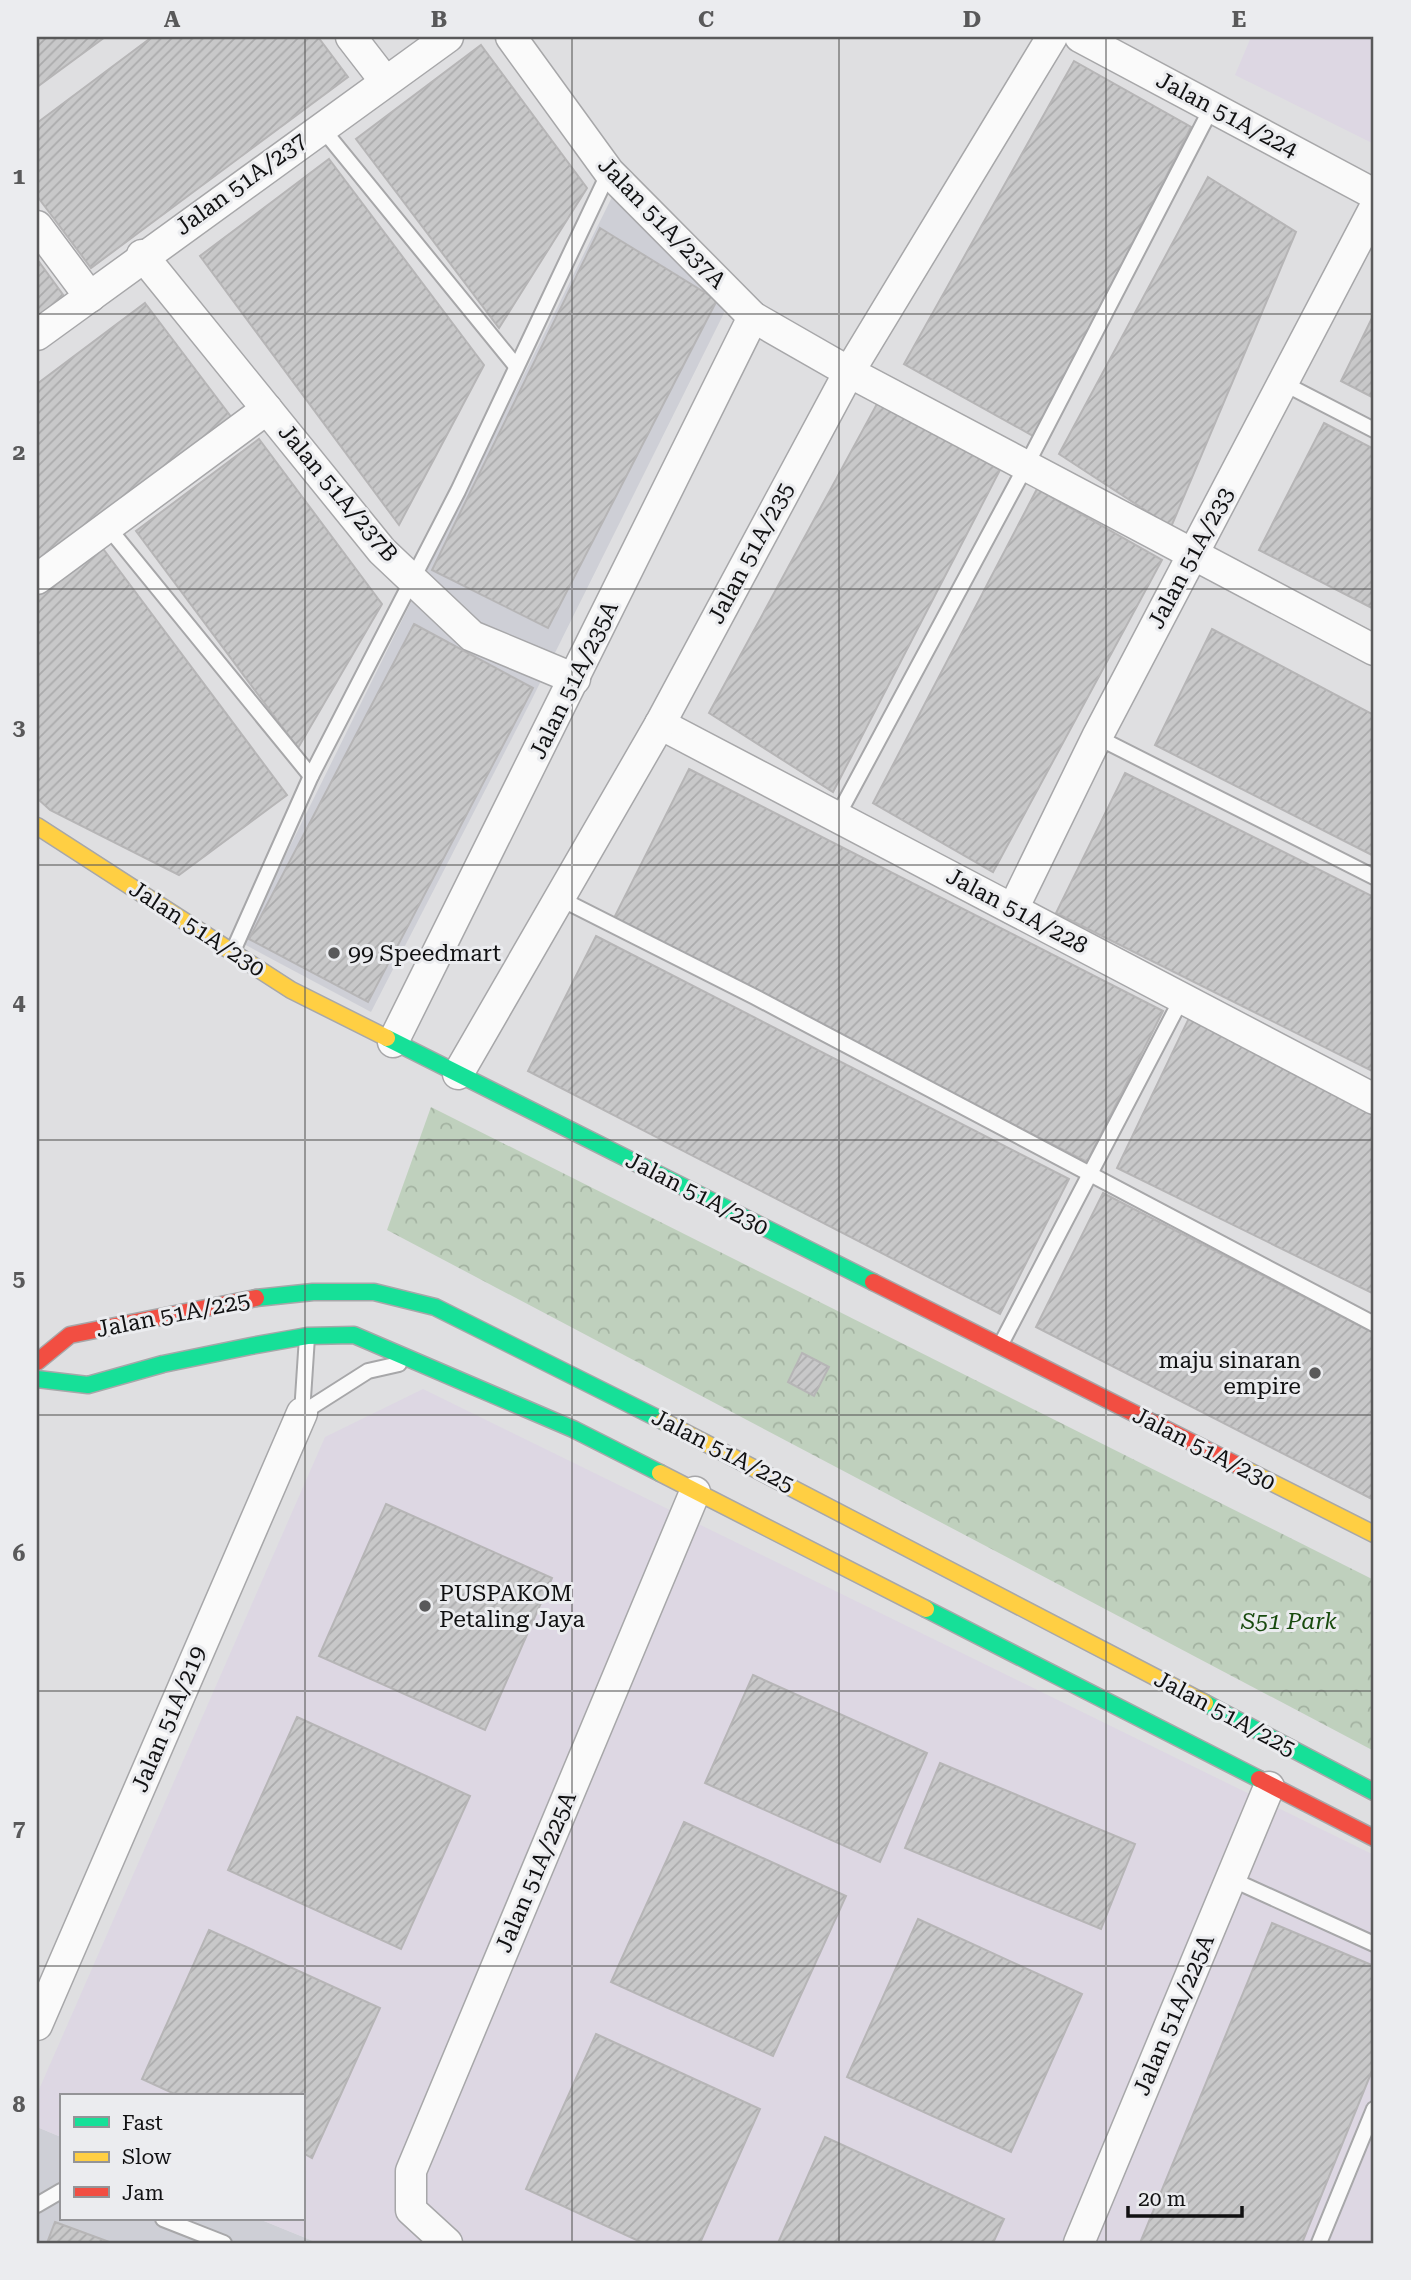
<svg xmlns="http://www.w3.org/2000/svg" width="1411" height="2280" font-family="'Roboto Serif',serif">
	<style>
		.built { fill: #cecfd6 }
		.industrial { fill: #ddd7e3 }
		.park { fill: url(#park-crowns) }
		.building { fill: url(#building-hatch); stroke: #b6b5b6; stroke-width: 2 }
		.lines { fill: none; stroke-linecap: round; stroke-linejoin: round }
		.lane-casing { stroke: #a7a7a9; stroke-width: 18 }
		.street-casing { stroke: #a7a7a9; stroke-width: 33 }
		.fast-casing { stroke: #a7a7a9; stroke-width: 19 }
		.slow-casing { stroke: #a7a7a9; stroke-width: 19 }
		.jam-casing { stroke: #a7a7a9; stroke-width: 19 }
		.lane { stroke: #fafafa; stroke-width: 14 }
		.street { stroke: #fafafa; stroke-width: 30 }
		.fast { stroke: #16e098; stroke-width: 16 }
		.slow { stroke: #ffcf43; stroke-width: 16 }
		.jam { stroke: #f24e42; stroke-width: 16 }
		.grid { fill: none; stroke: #59595a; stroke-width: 2; stroke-opacity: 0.55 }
		.poi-dot { fill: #59595a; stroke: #ebecef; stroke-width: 2.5 }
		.labels { text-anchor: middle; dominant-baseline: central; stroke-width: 6; stroke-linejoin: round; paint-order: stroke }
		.street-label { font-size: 23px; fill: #111112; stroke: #ebecef }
		.poi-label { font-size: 23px; fill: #111112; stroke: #ebecef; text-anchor: start }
		.park-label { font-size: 23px; font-style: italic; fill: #184a0e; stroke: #ebecef }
		.neatline { fill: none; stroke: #59595a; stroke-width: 2.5 }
		.grid-label { font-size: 23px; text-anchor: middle; font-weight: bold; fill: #59595a }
	</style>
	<defs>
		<pattern id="park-crowns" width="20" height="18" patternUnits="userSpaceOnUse" patternTransform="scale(1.75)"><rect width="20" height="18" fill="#bfd0bd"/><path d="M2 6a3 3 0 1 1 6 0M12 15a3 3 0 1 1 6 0" fill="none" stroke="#a3b2a1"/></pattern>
		<pattern id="building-hatch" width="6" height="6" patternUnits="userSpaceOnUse" patternTransform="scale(1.75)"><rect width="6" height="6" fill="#c8c8c9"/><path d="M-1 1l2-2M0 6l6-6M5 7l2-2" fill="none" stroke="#ababac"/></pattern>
	</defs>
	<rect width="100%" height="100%" fill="#dfdfe1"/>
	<g class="built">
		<polygon points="616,189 729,303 531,701 371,1012 242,943"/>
		<polygon points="37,2127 61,2137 61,2219 259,2219 318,2243 37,2243"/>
	</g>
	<g class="industrial">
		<polygon points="1251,37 1374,37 1374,144 1235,75"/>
		<polygon points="423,1389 1374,1855 1374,2243 318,2243 259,2219 303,2219 303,2096 61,2096 61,2137 37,2127 37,2094 325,1437"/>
	</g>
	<polygon class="park" points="431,1107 1374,1580 1374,1751 387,1230"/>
	<g class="building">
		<polygon points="37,37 105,37 37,87"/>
		<polygon points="152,37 318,37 348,77 91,268 37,196 37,123"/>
		<polygon points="481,45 587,188 499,328 356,139"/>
		<polygon points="1074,61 1191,127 1035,437 904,364"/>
		<polygon points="329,159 484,365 399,525 200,256"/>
		<polygon points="1208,177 1296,232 1171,527 1059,454"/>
		<polygon points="600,228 717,300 548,628 432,570"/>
		<polygon points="37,259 64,296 37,317"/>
		<polygon points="145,303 232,418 37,564 37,384"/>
		<polygon points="1374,314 1374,398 1341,381"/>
		<polygon points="878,402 1000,470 833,792 709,713"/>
		<polygon points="1324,423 1374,449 1374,609 1259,550"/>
		<polygon points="259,439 382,604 298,748 136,531"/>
		<polygon points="1037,489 1162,560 993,872 873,803"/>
		<polygon points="101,546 287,795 179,875 50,810 37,798 37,595"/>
		<polygon points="414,624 533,688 368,1002 249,939"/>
		<polygon points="1212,629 1374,715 1374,856 1155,745"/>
		<polygon points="689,769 1163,1011 1087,1162 613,920"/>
		<polygon points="1125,773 1374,897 1374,1072 1056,913"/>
		<polygon points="596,936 1069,1179 1000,1314 528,1071"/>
		<polygon points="1189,1018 1374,1109 1374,1294 1117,1168"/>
		<polygon points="1103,1193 1374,1333 1374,1500 1036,1327"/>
		<polygon points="802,1353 829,1367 814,1396 788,1382"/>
		<polygon points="386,1504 552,1578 485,1730 319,1656"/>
		<polygon points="753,1675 927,1753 880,1862 705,1783"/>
		<polygon points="297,1717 470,1796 401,1949 228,1870"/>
		<polygon points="940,1763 1135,1844 1101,1929 905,1848"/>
		<polygon points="684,1822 846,1896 773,2056 611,1982"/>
		<polygon points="918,1919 1082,1994 1011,2152 847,2077"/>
		<polygon points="1272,1923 1374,1966 1374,2066 1302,2243 1140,2243"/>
		<polygon points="209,1930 380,2008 312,2158 303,2153 303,2096 179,2096 142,2079"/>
		<polygon points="596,2034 760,2109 700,2243 643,2243 526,2189"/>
		<polygon points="825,2137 1004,2219 993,2243 778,2243"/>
		<polygon points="55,2222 112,2243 47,2243"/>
	</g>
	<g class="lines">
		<g class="lane-casing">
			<g id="lane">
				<polyline points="321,127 516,366"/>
				<polyline points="1283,383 1374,430"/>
				<polyline points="107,526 311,776"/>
				<polyline points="1097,737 1374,877"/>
				<polyline points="837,817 1026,466 1212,107"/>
				<polyline points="559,898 755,997 1374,1324"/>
				<polyline points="233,951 311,776 458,491 609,172"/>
				<polyline points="1001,1344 1182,998"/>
				<polyline points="302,1413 368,1371 399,1364"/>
				<polyline points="302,1413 307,1337"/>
				<polyline points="1231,1879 1374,1944"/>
				<polyline points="37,2205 61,2191"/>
				<polyline points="163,2219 224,2243"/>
				<polyline points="1319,2243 1374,2109"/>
			</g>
		</g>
		<g class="street-casing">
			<g id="street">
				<polyline points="351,37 385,81"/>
				<polyline points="511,37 609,172 753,317 849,372 1374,650"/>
				<polyline points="1080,37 1374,194"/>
				<polyline points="37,226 90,297"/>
				<polyline points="142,255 382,551 472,636 575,679"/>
				<polyline points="37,335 448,37"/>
				<polyline points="37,579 267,409"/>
				<polyline points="660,724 1374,1099"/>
				<polyline points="1013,909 1097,737 1374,209"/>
				<polyline points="393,1042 753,317"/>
				<polyline points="458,1074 660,724 849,372 1052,37"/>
				<polyline points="37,2025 302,1413"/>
				<polyline points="447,2243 411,2210 411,2171 695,1492"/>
				<polyline points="1079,2243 1269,1787"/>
			</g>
		</g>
		<g class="fast-casing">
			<g id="fast">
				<polyline points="387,1038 873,1282"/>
				<polyline points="256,1298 313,1292 374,1292 435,1307 663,1421"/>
				<polyline points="37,1379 88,1385 163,1364 251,1346 307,1336 354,1335 573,1429 660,1473"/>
				<polyline points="926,1609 1259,1779"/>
				<polyline points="1205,1703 1374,1792"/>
			</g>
		</g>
		<g class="slow-casing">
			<g id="slow">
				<polyline points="37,826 291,990 387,1038"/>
				<polyline points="663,1421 1205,1703"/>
				<polyline points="1237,1465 1374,1534"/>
				<polyline points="660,1473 926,1609"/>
			</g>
		</g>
		<g class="jam-casing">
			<g id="jam">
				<polyline points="873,1282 1237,1465"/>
				<polyline points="37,1362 70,1335 256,1298"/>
				<polyline points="1259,1779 1374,1838"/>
			</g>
		</g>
		<use href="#lane" class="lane"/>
		<use href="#street" class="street"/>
		<use href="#fast" class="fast"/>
		<use href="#slow" class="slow"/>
		<use href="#jam" class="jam"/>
	</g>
	<path class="grid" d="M305 37V2243M572 37V2243M839 37V2243M1106 37V2243M37 314H1374M37 589H1374M37 865H1374M37 1140H1374M37 1415H1374M37 1691H1374M37 1966H1374"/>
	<g class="poi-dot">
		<circle cx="334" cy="953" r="7"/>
		<circle cx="1315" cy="1373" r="7"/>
		<circle cx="425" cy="1606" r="7"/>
	</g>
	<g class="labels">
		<g class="street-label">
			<text transform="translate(1227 115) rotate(28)">Jalan 51A/224</text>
			<text transform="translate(241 184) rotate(-36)">Jalan 51A/237</text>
			<text transform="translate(662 223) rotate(46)">Jalan 51A/237A</text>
			<text transform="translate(338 493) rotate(50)">Jalan 51A/237B</text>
			<text transform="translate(751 553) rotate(-62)">Jalan 51A/235</text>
			<text transform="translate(1191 558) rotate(-62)">Jalan 51A/233</text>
			<text transform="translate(574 680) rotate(-64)">Jalan 51A/235A</text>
			<text transform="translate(1017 911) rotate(28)">Jalan 51A/228</text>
			<text transform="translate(197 929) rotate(33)">Jalan 51A/230</text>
			<text transform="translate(697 1194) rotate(27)">Jalan 51A/230</text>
			<text transform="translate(173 1315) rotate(-11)">Jalan 51A/225</text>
			<text transform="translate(1204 1449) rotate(27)">Jalan 51A/230</text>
			<text transform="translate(723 1451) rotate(27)">Jalan 51A/225</text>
			<text transform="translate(1225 1714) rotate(28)">Jalan 51A/225</text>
			<text transform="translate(169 1719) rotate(-67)">Jalan 51A/219</text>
			<text transform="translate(536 1872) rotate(-67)">Jalan 51A/225A</text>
			<text transform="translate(1174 2015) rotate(-67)">Jalan 51A/225A</text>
		</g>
		<g class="poi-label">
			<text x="348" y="953">99 Speedmart</text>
			<text x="1301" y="1360" text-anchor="end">maju sinaran<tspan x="1301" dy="26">empire</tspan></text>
			<text x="439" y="1593">PUSPAKOM<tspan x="439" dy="26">Petaling Jaya</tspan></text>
		</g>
		<g class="park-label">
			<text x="1289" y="1621">S51 Park</text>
		</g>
	</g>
	<rect width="1411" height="2280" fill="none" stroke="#ebecef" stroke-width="77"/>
	<rect x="60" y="2094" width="245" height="126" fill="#ebecef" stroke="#949497" stroke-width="2"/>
	<rect x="74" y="2117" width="35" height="10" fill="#16e098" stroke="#949497" stroke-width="2"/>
	<text x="122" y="2130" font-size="21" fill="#111112">Fast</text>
	<rect x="74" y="2152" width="35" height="10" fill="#ffcf43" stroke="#949497" stroke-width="2"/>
	<text x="122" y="2164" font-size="21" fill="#111112">Slow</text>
	<rect x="74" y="2187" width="35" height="10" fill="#f24e42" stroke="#949497" stroke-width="2"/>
	<text x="122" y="2200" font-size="21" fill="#111112">Jam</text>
	<path d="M1128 2206v10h114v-10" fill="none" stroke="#111112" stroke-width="3.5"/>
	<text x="1138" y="2206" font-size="21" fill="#111112" stroke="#ebecef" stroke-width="5" paint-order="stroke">20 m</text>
	<rect x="38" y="38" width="1334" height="2204" class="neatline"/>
	<g class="grid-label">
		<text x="172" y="27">A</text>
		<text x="439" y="27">B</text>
		<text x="706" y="27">C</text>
		<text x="972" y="27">D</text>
		<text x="1239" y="27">E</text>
		<text x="19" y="184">1</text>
		<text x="19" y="460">2</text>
		<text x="19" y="735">3</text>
		<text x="19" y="1010">4</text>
		<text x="19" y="1286">5</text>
		<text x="19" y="1561">6</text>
		<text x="19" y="1836">7</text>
		<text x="19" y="2112">8</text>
	</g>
</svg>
